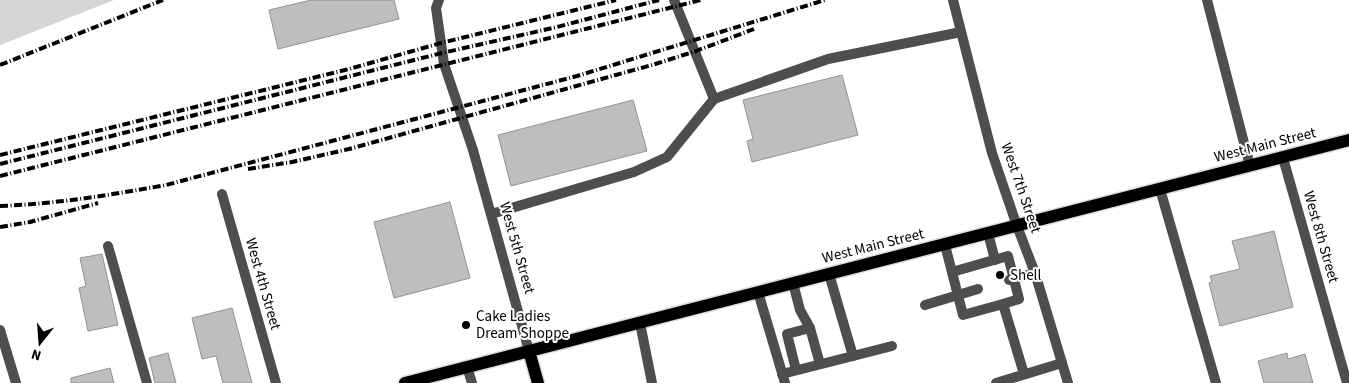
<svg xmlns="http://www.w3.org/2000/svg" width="1349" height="383" font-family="'Source Sans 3',sans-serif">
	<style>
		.green { fill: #d5d5d5 }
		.building { fill: #bebebe; stroke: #929292 }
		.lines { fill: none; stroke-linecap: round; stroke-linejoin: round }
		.primary-casing { stroke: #dbdbdb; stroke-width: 15 }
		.service { stroke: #4e4e4e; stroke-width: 10 }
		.minor { stroke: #4e4e4e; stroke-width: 10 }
		.tertiary { stroke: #4e4e4e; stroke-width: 10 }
		.primary { stroke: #000; stroke-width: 12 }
		.rail { stroke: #000; stroke-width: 4; stroke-dasharray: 8 2.5 1 2.5; stroke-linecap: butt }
		.poi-dot { fill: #000; stroke: #fff; stroke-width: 2 }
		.labels { text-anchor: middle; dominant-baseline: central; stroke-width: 4; stroke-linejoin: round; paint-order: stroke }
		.street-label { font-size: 15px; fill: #000; stroke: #fff }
		.poi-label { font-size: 15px; fill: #000; stroke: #fff; text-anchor: start }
	</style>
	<rect width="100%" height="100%" fill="#fff"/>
	<polygon class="green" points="0,0 114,0 0,45"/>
	<g class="building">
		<polygon points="311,0 394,0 399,19 278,49 269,10"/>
		<polygon points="842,75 858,135 752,162 747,141 753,139 743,100"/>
		<polygon points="633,100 647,151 511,186 498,135"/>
		<polygon points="450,202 470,278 394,298 374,222"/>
		<polygon points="1274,231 1293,307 1220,326 1209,283 1212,282 1210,276 1240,269 1232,241"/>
		<polygon points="102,254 118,325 88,331 79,288 86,286 80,258"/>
		<polygon points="232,308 252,383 223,383 216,356 202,359 192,318"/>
		<polygon points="168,353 176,383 155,383 149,358"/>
		<polygon points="1287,353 1288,359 1305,354 1313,383 1264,383 1258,361"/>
		<polygon points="110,368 114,383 71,383 71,378"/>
	</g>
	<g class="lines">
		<g class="primary-casing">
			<g id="primary">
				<polyline points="529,351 538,383"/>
				<polyline points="405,383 1349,140"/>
			</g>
		</g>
		<g class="service">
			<polyline points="439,0 436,8 444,64 473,150"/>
			<polyline points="674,0 714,99"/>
			<polyline points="1160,189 1216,383"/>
			<polyline points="491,214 634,172 667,157 714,99 828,59 961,32"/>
			<polyline points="988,233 995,260"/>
			<polyline points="945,245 963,315 1003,304 1024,374"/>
			<polyline points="108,246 147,383"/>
			<polyline points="952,272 1008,256 1019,299 1003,304"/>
			<polyline points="1009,280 1035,273"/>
			<polyline points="793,283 800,310 810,328 787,334 796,370"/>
			<polyline points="925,305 978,289"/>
			<polyline points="640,323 652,383"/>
			<polyline points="810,328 820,364"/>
			<polyline points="853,356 892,346"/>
			<polyline points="467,367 472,383"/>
			<polyline points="782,374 853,356 829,274"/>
			<polyline points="996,383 1062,363"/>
		</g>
		<g class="minor">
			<polyline points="953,0 992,153 1017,226"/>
			<polyline points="1207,0 1250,166"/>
			<polyline points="473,150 529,351"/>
			<polyline points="1283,158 1347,383"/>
			<polyline points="222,194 276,383"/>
			<polyline points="758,292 785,383"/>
			<polyline points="0,330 16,383"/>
		</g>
		<polyline class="tertiary" points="1017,226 1035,273 1068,383"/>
		<use href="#primary" class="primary"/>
		<g class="rail">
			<polyline points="0,65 163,0"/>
			<polyline points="0,155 349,69 441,43 616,0"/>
			<polyline points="0,164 442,53 557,27 659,0"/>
			<polyline points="248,169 292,162 349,149 652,65 696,51 754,29"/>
			<polyline points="0,176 701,0"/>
			<path d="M0 206C56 204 110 195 166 185L577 76 825 0"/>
			<polyline points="0,227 30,222 98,203"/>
		</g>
	</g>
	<g class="poi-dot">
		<circle cx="1000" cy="275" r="5"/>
		<circle cx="466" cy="325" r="5"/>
	</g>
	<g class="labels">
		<g class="street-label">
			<text transform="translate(1265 145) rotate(-14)">West Main Street</text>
			<text transform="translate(1021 188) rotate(71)">West 7th Street</text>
			<text transform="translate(1321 237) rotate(74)">West 8th Street</text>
			<text transform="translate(873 246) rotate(-14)">West Main Street</text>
			<text transform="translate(517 248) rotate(74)">West 5th Street</text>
			<text transform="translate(263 284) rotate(74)">West 4th Street</text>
		</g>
		<g class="poi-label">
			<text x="1010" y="275">Shell</text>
			<text x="476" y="316">Cake Ladies<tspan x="476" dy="17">Dream Shoppe</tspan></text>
		</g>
	</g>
	<g transform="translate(40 343) rotate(197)" stroke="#ffffff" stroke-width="4" paint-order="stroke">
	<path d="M0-4L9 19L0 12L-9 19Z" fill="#000000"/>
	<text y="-8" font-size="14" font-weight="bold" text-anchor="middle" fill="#000000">N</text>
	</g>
</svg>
